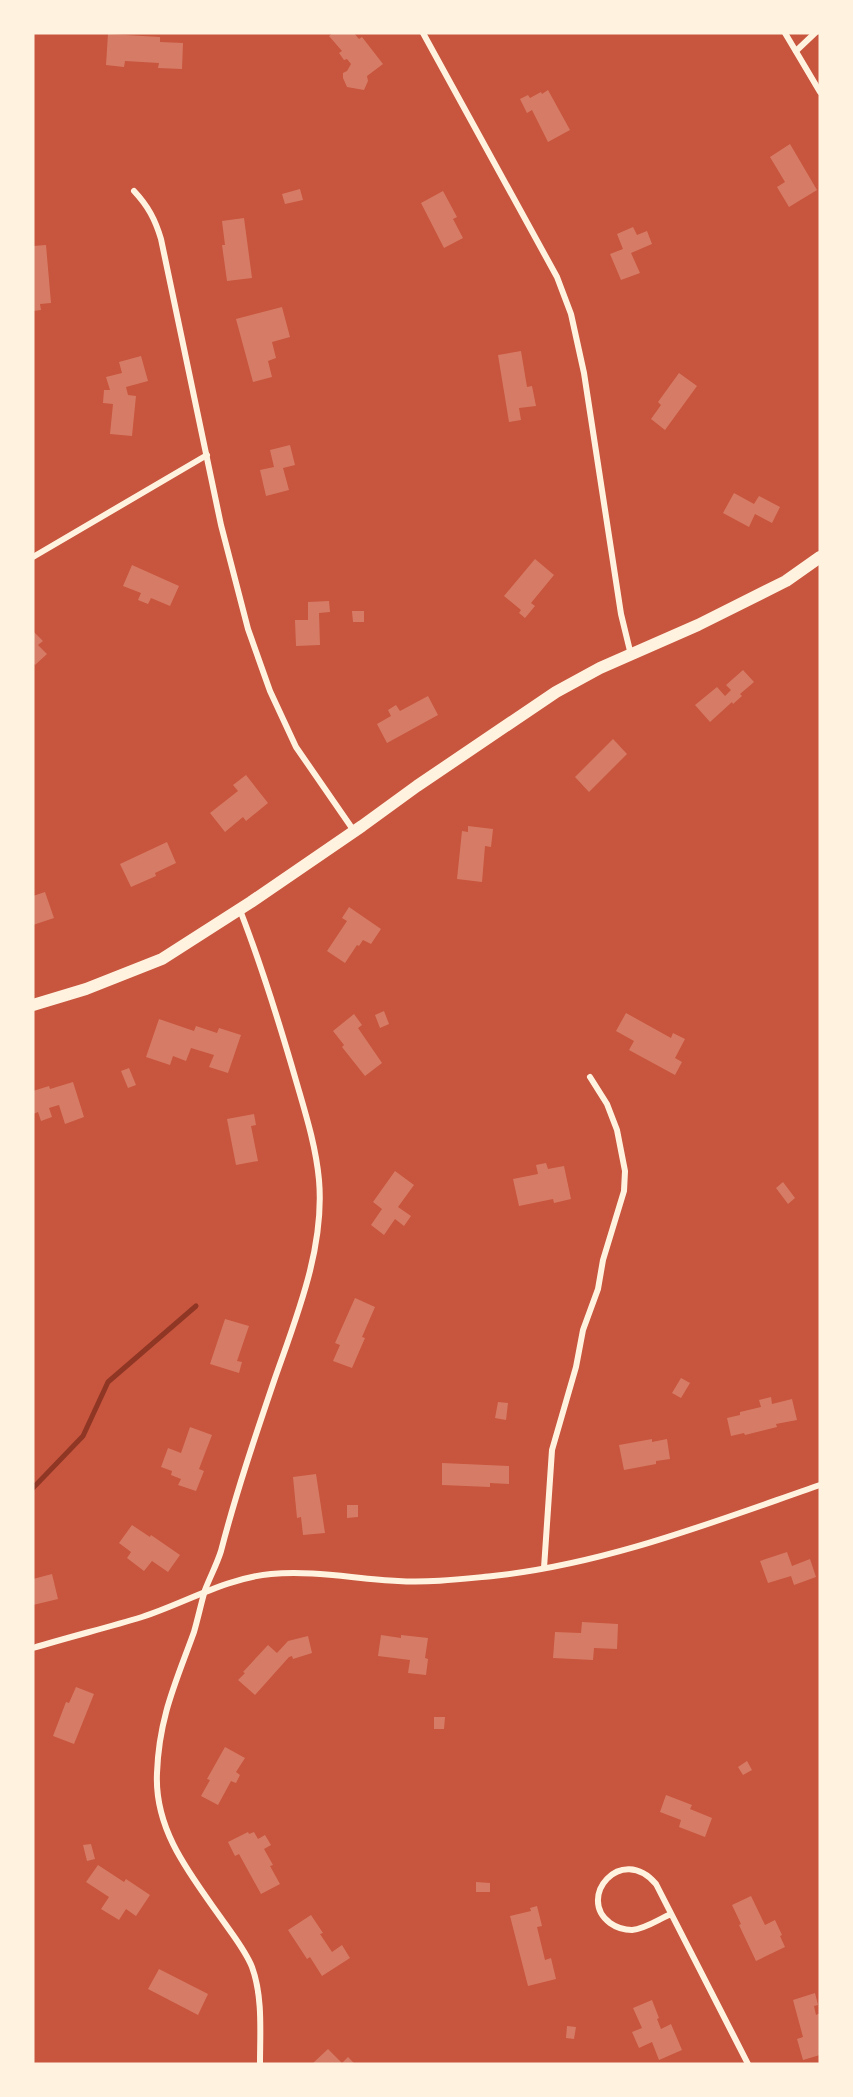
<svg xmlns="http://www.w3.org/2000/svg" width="853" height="2097" font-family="'Sofia Sans Condensed',sans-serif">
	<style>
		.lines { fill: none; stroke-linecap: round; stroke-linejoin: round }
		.stream { stroke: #8f3625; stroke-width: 5 }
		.building { fill: #d67c66 }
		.minor { stroke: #fff3e0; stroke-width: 6 }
		.secondary { stroke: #fff3e0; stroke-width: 12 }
	</style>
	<rect width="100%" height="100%" fill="#c8553d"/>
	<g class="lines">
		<polyline class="stream" points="33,1488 83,1436 108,1382 196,1306"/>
	</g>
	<g class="building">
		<polygon points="333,33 354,33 359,39 362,37 383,64 367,76 368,81 364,90 347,87 343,78 343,73 347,71 351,64 347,59 344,60 339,53 342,51 329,36"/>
		<polygon points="108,34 160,37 160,42 183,43 182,69 158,68 159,63 125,61 124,67 106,65"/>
		<polygon points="548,90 570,130 548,142 532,110 527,113 520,99 528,95 530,98 541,92 542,94"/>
		<polygon points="790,144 817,190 789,207 777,187 785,182 770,157"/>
		<polygon points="300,189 303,200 285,204 282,194"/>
		<polygon points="443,191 457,217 453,219 463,238 444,248 421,203"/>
		<polygon points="244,218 252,278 227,281 222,245 225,245 222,221"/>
		<polygon points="633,227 637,235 647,231 652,244 631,253 640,273 621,280 610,254 623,249 617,234"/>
		<polygon points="46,245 51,303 40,304 41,310 33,311 33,246"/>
		<polygon points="282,307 290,337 272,342 276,358 268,361 272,377 253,382 236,319"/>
		<polygon points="521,351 527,387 532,386 536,406 519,408 521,420 509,422 498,355"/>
		<polygon points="141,356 148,381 126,387 128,395 136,396 132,436 110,434 113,404 103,403 104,390 110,390 106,377 122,373 119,362"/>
		<polygon points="679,373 697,386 665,430 651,419 661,405 658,402"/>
		<polygon points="290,445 295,465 283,468 289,490 266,496 260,470 274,467 270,450"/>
		<polygon points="734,493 754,504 759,496 780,507 772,523 755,514 749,527 723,513"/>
		<polygon points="535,559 554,575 531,603 535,606 525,618 519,613 521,610 504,596"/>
		<polygon points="132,565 179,586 170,606 151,598 148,604 138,600 141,593 123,586"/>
		<polygon points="329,601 330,612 319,613 320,645 296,646 295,620 308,620 308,602"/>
		<polygon points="352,611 364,611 364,622 353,622"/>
		<polygon points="33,631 43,641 38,645 47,654 35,665 33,662"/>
		<polygon points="743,670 754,682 740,694 742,696 733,704 732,702 710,722 695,705 717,687 725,696 731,690 726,685"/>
		<polygon points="428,696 438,715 387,743 377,724 391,716 388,710 396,705 400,711"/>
		<polygon points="613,739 627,754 589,792 575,777"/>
		<polygon points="246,775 268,803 246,821 243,817 225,832 210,813 238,791 233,785"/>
		<polygon points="468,826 493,829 491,847 485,846 482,882 457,879 462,831 468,832"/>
		<polygon points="167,842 176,863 155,873 156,876 131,887 120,864"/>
		<polygon points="45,892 54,918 33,925 33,896"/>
		<polygon points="349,907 381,929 371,944 363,940 359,946 357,945 345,963 327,951 347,921 342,918"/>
		<polygon points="384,1011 389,1024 380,1028 375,1015"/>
		<polygon points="626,1013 671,1038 673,1033 685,1039 675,1058 682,1062 675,1075 629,1050 634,1041 616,1031"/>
		<polygon points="354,1014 362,1025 358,1028 382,1063 365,1076 342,1047 344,1045 333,1031"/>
		<polygon points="159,1019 194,1031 196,1026 217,1033 219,1028 241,1035 228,1073 209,1067 214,1055 191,1048 186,1061 173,1056 170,1065 146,1057"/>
		<polygon points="129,1068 136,1085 128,1088 121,1071"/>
		<polygon points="73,1082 84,1117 65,1124 59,1105 49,1108 52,1117 41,1121 38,1112 33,1114 33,1091 49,1086 50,1089"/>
		<polygon points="254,1114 256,1125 251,1126 258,1161 236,1165 227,1119"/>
		<polygon points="546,1163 548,1169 564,1166 571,1199 554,1203 553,1199 519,1206 513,1179 538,1174 536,1165"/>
		<polygon points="395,1171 414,1185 398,1207 411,1216 404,1226 395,1219 384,1235 371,1225 382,1209 373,1202"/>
		<polygon points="783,1182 795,1198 788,1204 776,1188"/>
		<polygon points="355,1298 375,1307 362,1337 365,1338 352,1368 333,1361 340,1345 335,1343"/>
		<polygon points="225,1319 249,1326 237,1361 242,1362 239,1373 210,1364"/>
		<polygon points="681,1378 690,1383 681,1398 672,1393"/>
		<polygon points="771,1397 772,1404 792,1399 797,1420 776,1424 777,1427 745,1435 744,1433 731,1436 727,1418 740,1415 740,1412 761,1407 759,1400"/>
		<polygon points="498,1402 508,1403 506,1420 495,1418"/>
		<polygon points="190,1427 212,1435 199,1469 204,1471 196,1491 178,1485 181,1479 171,1475 172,1471 161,1467 168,1448 181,1453"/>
		<polygon points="652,1439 652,1442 667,1439 670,1459 656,1461 656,1464 624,1470 619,1445"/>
		<polygon points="442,1463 509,1466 509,1484 490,1483 490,1487 442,1485"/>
		<polygon points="316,1474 325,1533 303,1535 301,1517 297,1518 293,1477"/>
		<polygon points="347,1505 358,1505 358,1517 347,1518"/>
		<polygon points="132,1525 150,1537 151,1535 180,1555 168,1572 152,1561 144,1571 127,1558 131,1552 119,1543"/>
		<polygon points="787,1552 792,1566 810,1559 816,1577 794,1585 791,1576 768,1583 760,1561"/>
		<polygon points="52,1574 58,1599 33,1605 33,1579"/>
		<polygon points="582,1622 618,1624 617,1649 594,1648 593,1660 553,1658 555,1632 581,1633"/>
		<polygon points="381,1635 401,1638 401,1635 428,1638 425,1658 428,1659 426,1675 408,1673 410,1660 378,1656"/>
		<polygon points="308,1636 312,1653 293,1659 292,1656 289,1657 255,1695 238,1680 245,1673 243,1672 268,1645 277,1653 288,1641"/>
		<polygon points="76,1687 94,1694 74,1744 53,1736 66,1702 69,1703"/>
		<polygon points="434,1717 445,1717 444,1729 434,1729"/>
		<polygon points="225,1747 245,1758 236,1772 240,1775 236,1783 231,1781 218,1805 201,1796 210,1780 207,1779"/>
		<polygon points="747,1761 752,1770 743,1775 738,1767"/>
		<polygon points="666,1795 692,1805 690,1809 712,1818 705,1837 679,1827 681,1820 660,1812"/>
		<polygon points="248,1832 249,1834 254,1832 258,1839 265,1835 271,1845 264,1849 273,1865 270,1866 280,1884 261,1894 239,1854 235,1856 228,1842"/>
		<polygon points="91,1844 95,1859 87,1861 83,1845"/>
		<polygon points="98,1865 124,1882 126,1879 150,1895 136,1916 126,1909 119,1920 101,1909 109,1897 86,1882"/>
		<polygon points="476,1882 490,1883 490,1892 476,1892"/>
		<polygon points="751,1896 765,1925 775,1920 782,1935 780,1936 785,1947 756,1961 739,1925 741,1924 732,1905"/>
		<polygon points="537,1906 542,1926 537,1927 545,1960 551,1958 556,1979 528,1986 510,1916 531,1911 530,1908"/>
		<polygon points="311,1915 323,1933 320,1934 332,1952 342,1945 350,1958 322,1976 310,1957 307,1959 288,1930"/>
		<polygon points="159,1969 208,1994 198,2015 148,1989"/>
		<polygon points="815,1993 818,2005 814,2006 816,2015 820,2013 820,2055 803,2060 797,2039 803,2037 793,2000"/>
		<polygon points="652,2000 659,2018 657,2019 661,2029 671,2024 682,2050 659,2060 652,2042 639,2048 632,2032 642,2028 633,2008"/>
		<polygon points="567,2026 576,2027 574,2039 566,2038"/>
		<polygon points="328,2049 342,2063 348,2057 355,2064 312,2064"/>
	</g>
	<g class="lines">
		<g class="minor">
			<polyline points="423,33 557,277 571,314 584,373 621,614 631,655"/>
			<polyline points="785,33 820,92"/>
			<polyline points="796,51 815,33"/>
			<path d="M134 191C148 206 155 219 161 239L221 525 248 629 270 691 296 747 354 831"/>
			<polyline points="33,557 207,455"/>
			<path d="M240 910C262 967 280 1025 297 1084 306 1115 316 1147 319 1180 325 1248 296 1318 274 1381 255 1437 236 1493 221 1551 217 1564 210 1577 205 1590 201 1604 198 1618 194 1632 176 1682 159 1717 157 1773 154 1833 194 1879 226 1925 235 1938 246 1952 252 1967 263 1997 260 2033 260 2064"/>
			<polyline points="544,1568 552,1450 576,1367 583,1330 598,1289 603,1260 624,1191 625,1171 617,1130 607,1104 590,1077"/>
			<path d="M33 1648C69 1637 106 1628 142 1617 185 1603 226 1578 271 1574 313 1570 356 1579 398 1581 429 1583 462 1579 493 1576 606 1564 713 1522 820 1485"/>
			<path d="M671 1914C659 1919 645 1929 632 1930 624 1930 617 1928 610 1923 576 1898 621 1843 656 1884L748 2064"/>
		</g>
		<polyline class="secondary" points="33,1005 86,989 162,959 251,902 362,826 417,786 556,692 600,668 698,625 786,581 820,557"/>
	</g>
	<rect width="853" height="2097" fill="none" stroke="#fff3e0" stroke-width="69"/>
</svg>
